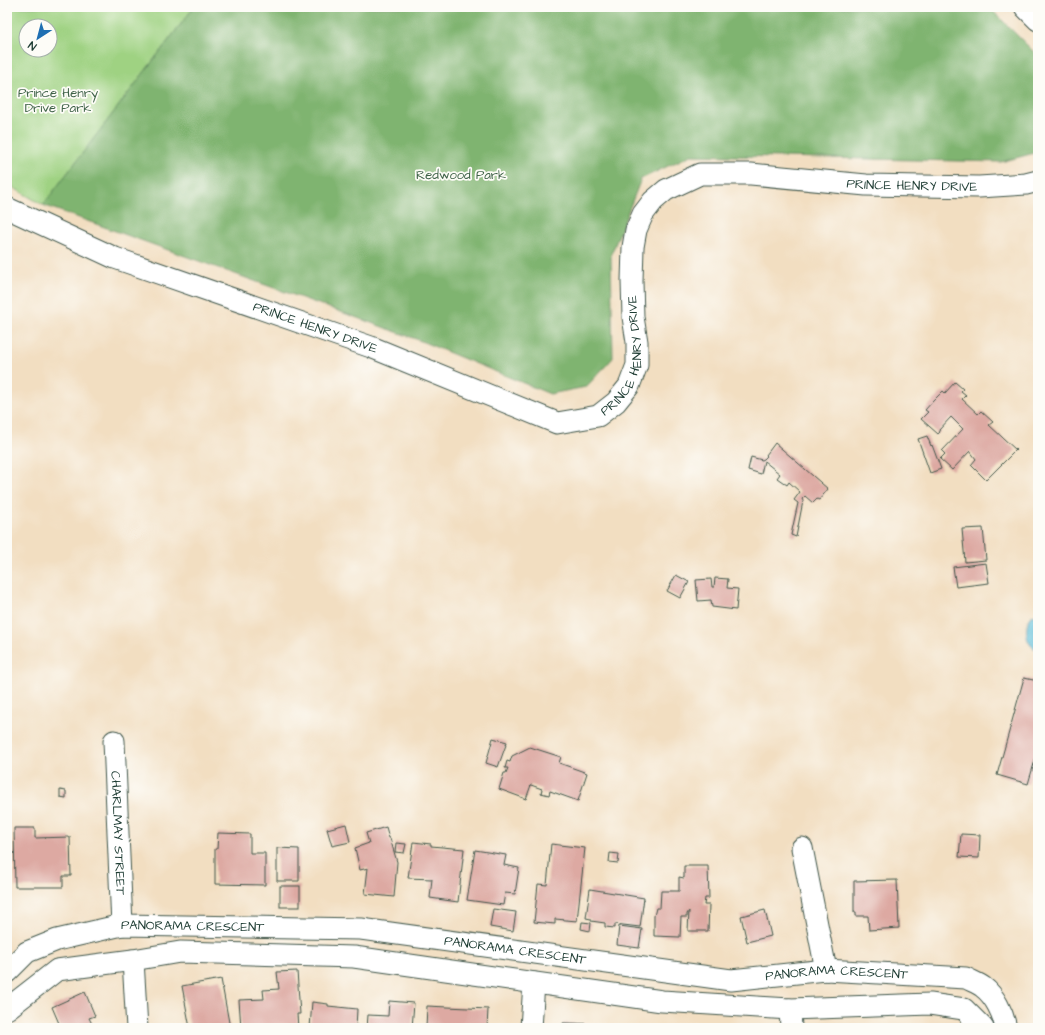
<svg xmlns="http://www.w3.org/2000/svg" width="1045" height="1035" font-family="'Architects Daughter',sans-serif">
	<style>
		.green { fill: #9fd282; stroke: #5f885b; fill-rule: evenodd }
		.forest { fill: #7fb470; stroke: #4f7852 }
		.water { fill: #5abcd8; stroke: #3c7c86 }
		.building { fill: #dda9a2 }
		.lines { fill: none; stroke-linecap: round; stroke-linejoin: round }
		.minor-casing { stroke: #3f5549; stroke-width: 23 }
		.minor { stroke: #fff; stroke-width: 21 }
		.labels { text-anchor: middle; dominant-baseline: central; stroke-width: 3.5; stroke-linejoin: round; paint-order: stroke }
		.park-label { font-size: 13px; fill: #3f6248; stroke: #fdfcf7 }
		.street-label { font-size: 13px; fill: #1f3d34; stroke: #fdfcf7 }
	</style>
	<rect width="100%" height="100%" fill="#fdfcf7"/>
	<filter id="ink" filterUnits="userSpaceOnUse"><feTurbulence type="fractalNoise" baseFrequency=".025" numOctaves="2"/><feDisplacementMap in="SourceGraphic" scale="8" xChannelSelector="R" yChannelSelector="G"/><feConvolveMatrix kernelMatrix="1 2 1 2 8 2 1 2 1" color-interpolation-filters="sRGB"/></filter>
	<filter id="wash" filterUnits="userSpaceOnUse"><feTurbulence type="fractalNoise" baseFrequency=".012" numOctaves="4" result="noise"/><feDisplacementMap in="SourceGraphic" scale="16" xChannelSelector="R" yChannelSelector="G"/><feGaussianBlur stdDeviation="0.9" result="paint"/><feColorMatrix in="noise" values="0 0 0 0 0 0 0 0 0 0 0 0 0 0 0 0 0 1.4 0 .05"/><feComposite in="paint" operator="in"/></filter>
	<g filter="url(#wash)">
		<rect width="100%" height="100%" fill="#f2dec1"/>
		<path class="green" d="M7 7H194L43 205 7 184ZM26 26H50V50H26Z"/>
		<polygon class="forest" points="194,7 989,7 1038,56 1038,152 1001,162 691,155 641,179 611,255 613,358 586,387 550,394 416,339 43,205"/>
		<path class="water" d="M1036 615 1038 621V648L1036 649C1025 644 1025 629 1029 618L1031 616Z"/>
		<g id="blocks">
			<g class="building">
				<polygon points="955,382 963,389 961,391 966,395 962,399 978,414 981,411 993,422 989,425 1016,450 986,480 971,465 976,459 970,451 952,470 940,459 945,454 942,451 963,429 951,417 939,430 940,432 938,434 921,419 928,412 925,410 933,401 943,391 945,393"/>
				<polygon points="927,436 931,446 932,445 941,469 930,473 918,439"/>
				<polygon points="775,443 828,489 819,500 817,499 813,503 805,496 802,499 803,501 796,537 791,535 798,503 794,500 800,492 789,482 787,485 777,478 780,474 764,461 761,474 748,470 751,457 762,460 764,459 767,456 766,455"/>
				<polygon points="983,528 986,560 965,562 962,529"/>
				<polygon points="986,563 989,583 956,587 953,567"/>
				<polygon points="676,575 689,582 680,598 667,591"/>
				<polygon points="715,578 728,579 727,588 738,589 736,610 712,607 711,600 698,601 696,580 711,579 712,587 714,587"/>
				<polygon points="1024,678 1038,681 1038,750 1028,784 997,775"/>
				<polygon points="493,738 507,742 498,767 486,763"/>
				<polygon points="530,747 561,757 559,763 587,773 578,801 550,791 549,795 541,793 542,789 531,785 526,799 499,789 504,773 506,773 508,768 505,768 507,761 510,762 512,756"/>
				<polygon points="60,790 66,791 66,798 60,797"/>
				<polygon points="346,824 350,842 332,846 327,829"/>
				<polygon points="386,827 389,838 390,838 397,862 394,897 365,894 368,868 360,870 355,848 369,843 366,833"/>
				<polygon points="14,828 35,828 35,838 70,837 71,876 63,876 63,887 15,887"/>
				<polygon points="218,833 250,834 250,853 265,853 265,885 215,884 215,849 217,849"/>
				<polygon points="961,834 980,835 979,858 959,857"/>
				<polygon points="413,842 431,844 431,846 464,849 458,902 430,898 432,879 408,878"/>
				<polygon points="396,843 406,844 404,853 395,852"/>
				<polygon points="551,844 585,848 577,921 555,919 555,924 534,922 538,884 547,885"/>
				<polygon points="277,848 299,849 299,881 277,881"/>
				<polygon points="475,850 506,855 504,865 519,868 515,894 505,893 503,905 467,900"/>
				<polygon points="610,853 619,854 618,863 609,862"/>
				<polygon points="684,866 708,866 709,898 705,898 704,905 709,905 708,931 688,931 689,911 687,914 687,917 681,917 680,937 654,936 654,916 656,908 660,908 661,891 679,891 679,877 684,878"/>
				<polygon points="897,880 899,928 869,930 868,916 856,916 856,912 854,912 854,881"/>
				<rect x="280" y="886" width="20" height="21"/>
				<polygon points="590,889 644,898 640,927 615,924 615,928 605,927 605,923 591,921 591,919 586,918"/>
				<polygon points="493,909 516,912 513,931 490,927"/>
				<polygon points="765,910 771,936 747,942 741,916"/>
				<polygon points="582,922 591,923 590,931 581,929"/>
				<polygon points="619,926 642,929 639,948 617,945"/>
				<polygon points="297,971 300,1014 297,1014 298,1028 241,1028 239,1000 264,999 263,990 279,989 277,972"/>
				<polygon points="221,979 230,1028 190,1028 182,986"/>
				<polygon points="85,992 95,1016 89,1018 94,1028 61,1028 52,1007"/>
				<polygon points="389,1001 414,1003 412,1028 367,1028 368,1015 388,1016"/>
				<polygon points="312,1002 328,1004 328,1006 357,1009 356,1028 310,1028"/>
				<polygon points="427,1006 488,1009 487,1028 426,1028"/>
				<polygon points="563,1023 598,1024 598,1028 563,1028"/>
			</g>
		</g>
	</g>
	<g filter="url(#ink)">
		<use href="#blocks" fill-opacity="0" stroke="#3f5549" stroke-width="1"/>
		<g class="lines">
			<g class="minor-casing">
				<g id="minor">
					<polyline points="1025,7 1038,20"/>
					<path id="s1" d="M7 208 115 258 371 347 557 423 598 416 616 402 629 386 637 365V342L633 317 632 281 633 247 636 230 643 214 653 201 666 190 700 174H751L866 185 979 187 1026 184 1038 181"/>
					<path id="s2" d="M114 741 122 925"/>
					<polyline points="802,848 826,970"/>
					<polyline points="133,960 137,1028"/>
					<path id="s3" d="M7 972 27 952 57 940 122 925 361 929 731 980 826 970 966 978C971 981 978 983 983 987 995 996 1003 1013 1006 1028"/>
					<polyline points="7,1009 57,970 133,960 180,952 354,957 662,1001 790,1009 930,1004 964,1009 983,1028"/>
					<polyline points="790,1009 791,1028"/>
					<polyline points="531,1028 534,983"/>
				</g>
			</g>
			<use href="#minor" class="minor"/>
		</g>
	</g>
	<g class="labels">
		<g class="park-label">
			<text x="58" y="93">Prince Henry<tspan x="58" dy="15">Drive Park</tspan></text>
			<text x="461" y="175">Redwood Park</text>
		</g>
		<g class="street-label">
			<text stroke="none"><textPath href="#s1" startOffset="1135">PRINCE HENRY DRIVE</textPath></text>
			<text stroke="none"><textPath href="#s1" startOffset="331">PRINCE HENRY DRIVE</textPath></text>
			<text stroke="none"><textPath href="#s1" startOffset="703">PRINCE HENRY DRIVE</textPath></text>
			<text stroke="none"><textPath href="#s2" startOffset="92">CHARLMAY STREET</textPath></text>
			<text stroke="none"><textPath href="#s3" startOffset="198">PANORAMA CRESCENT</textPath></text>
			<text stroke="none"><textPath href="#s3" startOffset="522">PANORAMA CRESCENT</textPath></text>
			<text stroke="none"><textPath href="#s3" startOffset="846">PANORAMA CRESCENT</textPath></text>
		</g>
	</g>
	<rect width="1045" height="1035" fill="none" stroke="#fdfcf7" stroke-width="24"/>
	<g transform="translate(38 38) rotate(216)"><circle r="19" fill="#fdfcf7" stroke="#a4b0a9"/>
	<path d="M0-3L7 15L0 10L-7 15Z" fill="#1f6fb2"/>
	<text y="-6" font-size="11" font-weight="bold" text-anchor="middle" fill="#1f3d34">N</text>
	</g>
</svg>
